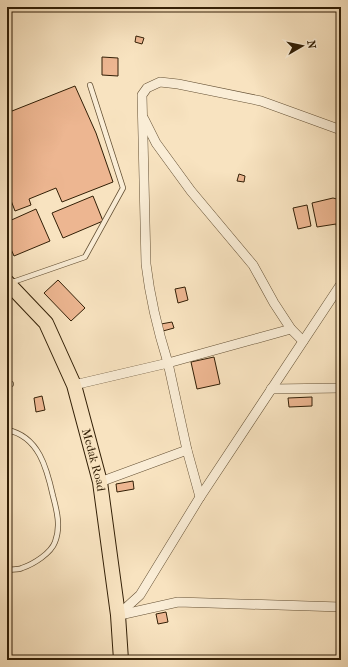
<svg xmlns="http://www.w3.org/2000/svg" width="348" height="667" font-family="'IM FELL French Canon',serif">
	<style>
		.building { fill: #edb691; stroke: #321f06 }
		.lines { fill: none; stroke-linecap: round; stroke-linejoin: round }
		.lane-casing { stroke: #645034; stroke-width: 6 }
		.street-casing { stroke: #645034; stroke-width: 10 }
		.primary-casing { stroke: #321f06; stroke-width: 16 }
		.lane { stroke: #faedd6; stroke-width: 4.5 }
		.street { stroke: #faedd6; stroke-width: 9 }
		.primary { stroke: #f8e3c0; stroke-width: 14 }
		.labels { text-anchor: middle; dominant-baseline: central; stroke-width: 4; stroke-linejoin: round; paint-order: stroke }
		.street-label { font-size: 12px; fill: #321f06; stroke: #faedd6 }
	</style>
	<rect width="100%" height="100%" fill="#f8e3c0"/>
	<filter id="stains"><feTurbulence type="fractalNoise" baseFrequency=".005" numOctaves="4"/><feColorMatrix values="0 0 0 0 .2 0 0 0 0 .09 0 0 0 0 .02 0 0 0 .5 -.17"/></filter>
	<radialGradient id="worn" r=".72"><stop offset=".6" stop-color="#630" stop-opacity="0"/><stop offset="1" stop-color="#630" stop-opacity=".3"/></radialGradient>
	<g class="building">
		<polygon points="136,36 144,38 142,44 135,42"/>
		<polygon points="102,57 118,58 118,76 102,75"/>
		<polygon points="75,86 96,133 113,182 62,202 56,188 29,199 31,205 15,211 7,190 7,113"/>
		<polygon points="239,174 245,176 244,182 237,181"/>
		<polygon points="93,196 103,221 63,238 52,213"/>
		<polygon points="333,198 341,200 341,247 340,248 336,224 317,227 312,203"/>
		<polygon points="307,205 311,226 298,229 293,208"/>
		<polygon points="36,209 50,241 14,256 7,240 7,222"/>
		<polygon points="58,280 85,308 71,321 44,293"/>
		<polygon points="185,287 188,300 178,303 175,289"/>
		<polygon points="172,322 174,328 163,331 161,324"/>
		<polygon points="214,357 220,384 197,389 191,362"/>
		<polygon points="42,396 45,410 36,412 34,398"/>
		<polygon points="312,397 312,406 289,407 288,398"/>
		<polygon points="133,481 134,489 117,492 116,484"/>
		<polygon points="166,612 168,622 158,624 156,614"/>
	</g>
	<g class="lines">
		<g class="lane-casing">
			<g id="lane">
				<polyline points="10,283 85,257 123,188 90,85"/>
				<polyline points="7,384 11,384"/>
				<path d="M7 430C39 436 47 469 53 496 57 511 61 527 55 542 51 553 34 564 22 568 18 570 12 569 7 570"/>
			</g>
		</g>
		<g class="street-casing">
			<g id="street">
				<polyline points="144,119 156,143 164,154 191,191 253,265 274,303 291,329 303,341"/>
				<path d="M291 329 168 363C158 331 150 298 146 264L142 95 147 88 160 82 178 84 261 101 341 130"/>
				<polyline points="74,385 168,363 187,450 200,497"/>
				<polyline points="271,389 341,388"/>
				<polyline points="100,482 187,450"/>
				<polyline points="118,615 140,595 200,497 341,284"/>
				<polyline points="120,615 178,602 341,607"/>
			</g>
		</g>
		<g class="primary-casing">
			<g id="primary">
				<path id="s1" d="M7 282 46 323 74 385 100 482 118 615 121 660"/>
			</g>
		</g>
		<use href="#lane" class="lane"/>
		<use href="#street" class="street"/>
		<use href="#primary" class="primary"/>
	</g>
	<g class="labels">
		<g class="street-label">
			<text stroke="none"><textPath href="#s1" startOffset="202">Medak Road</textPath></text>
		</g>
	</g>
	<rect width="348" height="667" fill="none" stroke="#f8e3c0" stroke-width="24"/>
	<rect x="8" y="8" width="332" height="651" fill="none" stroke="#321f06" stroke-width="2"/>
	<rect x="12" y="12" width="324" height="643" fill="none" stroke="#321f06"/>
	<g transform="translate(302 46) rotate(81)" stroke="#faedd6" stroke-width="3" paint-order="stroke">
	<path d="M0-3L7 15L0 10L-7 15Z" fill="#321f06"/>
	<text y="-6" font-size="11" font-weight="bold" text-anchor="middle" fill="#321f06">N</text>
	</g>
	<rect width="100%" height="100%" filter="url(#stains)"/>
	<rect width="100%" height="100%" fill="url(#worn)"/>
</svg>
